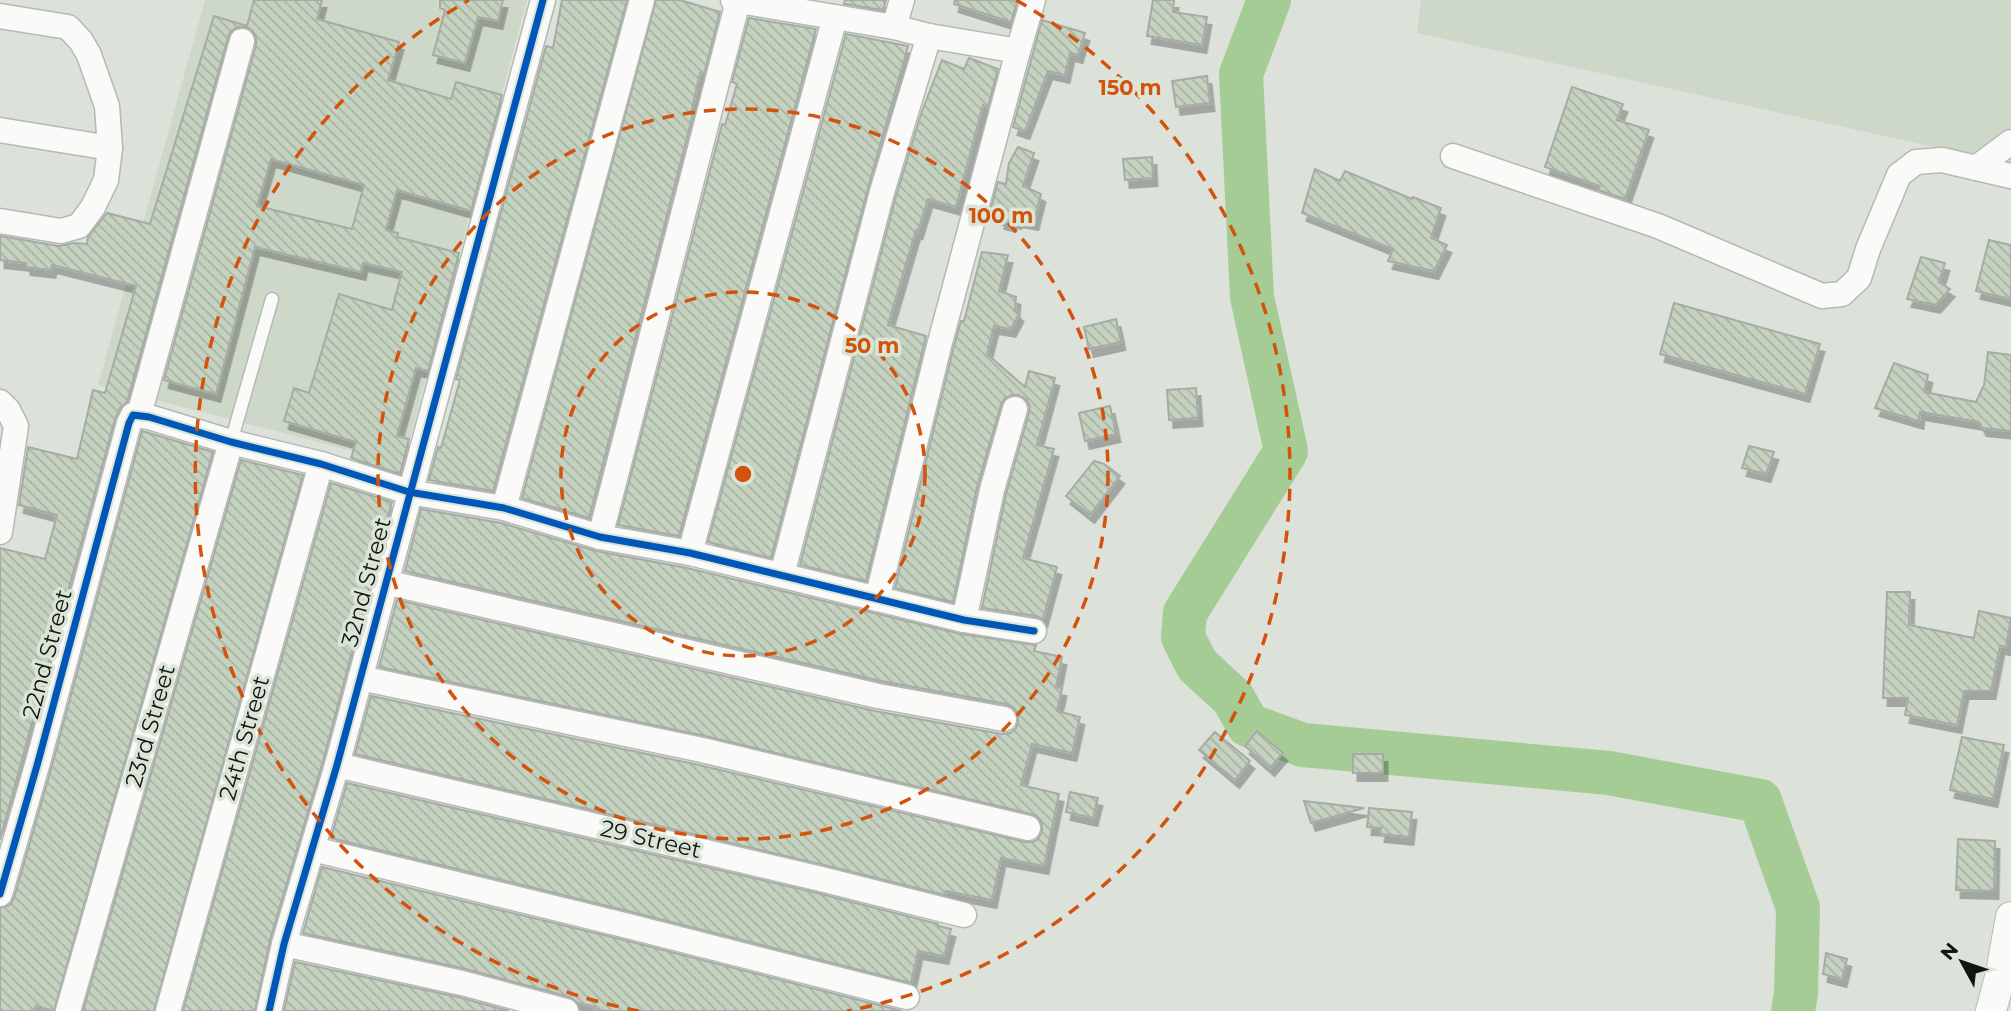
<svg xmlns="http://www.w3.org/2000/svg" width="2011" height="1011" font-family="Montserrat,sans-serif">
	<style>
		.built { fill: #cdd8c9 }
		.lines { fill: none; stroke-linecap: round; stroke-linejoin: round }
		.river { stroke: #a6cc95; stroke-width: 44 }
		.building { fill: url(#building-back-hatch); stroke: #a7aba5; stroke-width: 2; fill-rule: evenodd; filter: url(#shadow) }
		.service-casing { stroke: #b5b9b3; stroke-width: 15 }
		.minor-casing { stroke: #b5b9b3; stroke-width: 27 }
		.tertiary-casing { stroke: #b5b9b3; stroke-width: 32 }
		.service { stroke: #fafbf9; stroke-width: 12 }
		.minor { stroke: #fafbf9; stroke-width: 24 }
		.tertiary { stroke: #fafbf9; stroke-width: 30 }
		.cycleway-casing { stroke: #dbe5d7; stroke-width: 11 }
		.cycleway { stroke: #0057b8; stroke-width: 7 }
		.ring { fill: none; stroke: #d3520c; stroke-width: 3.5; stroke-dasharray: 12 9 }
		.labels { text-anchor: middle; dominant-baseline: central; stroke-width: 7; stroke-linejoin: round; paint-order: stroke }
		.street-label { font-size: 23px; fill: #121511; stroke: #dbe5d7 }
		.centre { fill: #d3520c; stroke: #dbe5d7; stroke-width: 3.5 }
		.ring-label { font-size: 21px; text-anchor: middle; font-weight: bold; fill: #d3520c; stroke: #dbe5d7; stroke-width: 7; stroke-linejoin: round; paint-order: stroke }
	</style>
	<defs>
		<pattern id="building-back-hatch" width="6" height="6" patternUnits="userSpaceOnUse" patternTransform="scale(1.75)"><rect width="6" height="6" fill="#c4d2bf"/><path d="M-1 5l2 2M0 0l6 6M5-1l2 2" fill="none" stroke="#a7b3a3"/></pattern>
		<filter id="shadow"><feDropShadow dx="4.5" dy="8" stdDeviation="0" flood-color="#0004"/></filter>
	</defs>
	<rect width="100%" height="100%" fill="#dce2da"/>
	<g class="built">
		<polygon points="205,0 527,0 403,464 98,385"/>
		<polygon points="1421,0 2011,0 2011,164 1417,33"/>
	</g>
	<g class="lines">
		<polyline class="river" points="1269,0 1241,74 1252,297 1286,451 1185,613 1183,637 1197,665 1233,698 1248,725 1303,745 1609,773 1760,801 1798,908 1796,994 1793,1011"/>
	</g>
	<g class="building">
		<path d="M254 0H322L317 19 399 42 388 80 451 99 456 82 502 95 471 211 397 190 386 230 398 233 397 237 459 253 428 371 416 368 397 436 409 439 400 474 351 458 356 442 284 421 294 388 309 393 339 294 392 310 402 272 363 263 361 272 255 247 216 394 164 380 256 45V37L252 30 245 27H238L231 31 228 37 127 402 120 408 115 419 0 840V548L45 559 57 515 19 505 28 447 77 459 93 390 105 393 136 286 52 265 51 270 26 267V263L0 260V236L59 246 74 243 87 244 88 237 107 213 150 224 214 16 247 26ZM271 159 364 185 352 229 257 206Z"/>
		<polygon points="440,0 503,0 498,21 478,17 465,63 433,55 445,10 440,8"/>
		<polygon points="562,0 627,0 493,491 429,480 438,447 441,448 460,380 456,379 546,46 553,48"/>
		<polygon points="656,0 680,0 720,12 704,74 700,73 691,113 693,114 589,518 522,498"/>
		<polygon points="845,0 886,0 883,10 844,4"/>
		<polygon points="955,0 1010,0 1017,2 1011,22 954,4"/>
		<polygon points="1153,0 1174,0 1173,12 1207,17 1202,45 1147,36"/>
		<polygon points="749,18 816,29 679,536 618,525 722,124 725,125 737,84 732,82"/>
		<polygon points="1042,20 1085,33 1078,55 1070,53 1065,75 1048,71 1025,131 1013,127"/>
		<polygon points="846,34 908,46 868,188 771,558 708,542"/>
		<polygon points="969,58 998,69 988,107 983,105 956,207 928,199 918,231 916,230 888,325 926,336 866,581 800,565 896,196 922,111 942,60 964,69"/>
		<polygon points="1207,76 1210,103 1176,107 1172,81"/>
		<polygon points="1572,87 1623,104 1617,120 1649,130 1625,199 1598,190 1600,186 1545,167"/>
		<polygon points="1018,147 1034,153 1023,186 1041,194 1034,222 1017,219 1017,221 1012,220 1011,224 1000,221 1001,218 989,215 998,182 1006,184 1009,163"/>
		<polygon points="1152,157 1153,178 1125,180 1123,159"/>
		<polygon points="1315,169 1340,181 1345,171 1412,199 1413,197 1441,208 1431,238 1447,245 1434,271 1388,261 1393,249 1302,213"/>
		<polygon points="1989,240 2011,245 2011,299 1976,291"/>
		<polygon points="982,252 1008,255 999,291 1016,297 1015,310 1019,314 1011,329 994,326 987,354 1025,387 1029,371 1055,378 1037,445 1054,449 1023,558 1057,567 1043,619 1036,616 982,608 1006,494 1029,413 1030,406 1026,399 1018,395 1012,395 1005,398 1001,405 977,487 953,602 895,588 953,350 961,321 964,321"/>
		<polygon points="1921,257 1945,263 1939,282 1950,289 1936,305 1907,299"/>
		<polygon points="1674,303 1820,344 1805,394 1660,354"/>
		<polygon points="1116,319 1121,342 1089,349 1084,327"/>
		<polygon points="1988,352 2011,355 2011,431 1982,428 1979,422 1920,412 1919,421 1875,408 1894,363 1928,375 1924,392 1976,402 1984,385"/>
		<polygon points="1196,388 1198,418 1169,420 1167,390"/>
		<polygon points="1110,406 1116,434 1085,441 1079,413"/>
		<polygon points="142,431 213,452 54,1011 36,1006 34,1011 0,1011 0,908 10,905 14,898 52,766"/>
		<polygon points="1749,446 1774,452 1766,474 1742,468"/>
		<polygon points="241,460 303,475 154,1011 83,1011"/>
		<polygon points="1094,461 1104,464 1120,476 1090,515 1066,496"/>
		<polygon points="331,483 392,502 323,761 270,940 255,1011 183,1011"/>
		<polygon points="421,509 501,523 596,551 687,568 961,634 1036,645 1034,651 1062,657 1056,687 1062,688 1057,711 1080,717 1072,753 1032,744 1021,785 1059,794 1044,866 1001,858 992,900 946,891 945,895 824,865 355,754 371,696 699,765 1025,842 1033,842 1038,839 1042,832 1042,823 1038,817 1031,814 705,736 379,667 397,600 875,711 1001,734 1010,733 1016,728 1018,722 1018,713 1013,707 1007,704 881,681 405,571"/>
		<polygon points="1887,592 1910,592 1909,625 1974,638 1979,611 2011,618 2006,647 2000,646 1991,691 1964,691 1957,725 1905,715 1908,698 1883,698"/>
		<polygon points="1257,731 1283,753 1270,768 1245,746"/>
		<polygon points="1215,732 1250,761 1235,780 1199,750"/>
		<polygon points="1962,737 2004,745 1993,799 1950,790"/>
		<rect x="1353" y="754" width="30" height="19"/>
		<polygon points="347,783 817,893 938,924 938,926 951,929 944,956 918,951 911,983 628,911 331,838"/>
		<polygon points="1070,792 1098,798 1093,818 1066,812"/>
		<polygon points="1304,801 1364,808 1311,823"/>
		<polygon points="1369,808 1412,812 1409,837 1380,834 1381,828 1367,827"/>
		<polygon points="1958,839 1995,841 1994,891 1956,890"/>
		<polygon points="322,867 620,939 902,1011 606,1011 594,1009 595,1007 578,1003 570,997 466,969 303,933"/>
		<polygon points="1826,953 1847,959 1842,979 1823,974"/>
		<polygon points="295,962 458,997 509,1011 284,1011"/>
	</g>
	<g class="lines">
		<g class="service-casing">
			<polyline id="service" points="231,442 272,299"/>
		</g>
		<g class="minor-casing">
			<g id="minor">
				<polyline points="733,0 894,27 929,36 1018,51 1033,0"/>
				<polyline points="0,16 68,27 81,41 89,55 107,106 110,148 106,180 93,207 79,226 61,231 0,221"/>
				<polyline points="894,27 902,0"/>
				<polyline points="0,130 110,148"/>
				<polyline points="1453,156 1658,226 1822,296 1842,294 1859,278 1868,249 1899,175 1916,162 1942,160 2011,176"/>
				<polyline points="1976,168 2011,142"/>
				<polyline points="0,402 8,410 16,426 0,532"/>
				<polyline points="139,415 242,41"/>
				<polyline points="504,508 642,0"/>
				<polyline points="600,537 738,1"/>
				<polyline points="690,553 835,17"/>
				<polyline points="782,575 882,192 929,36"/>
				<polyline points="385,582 878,696 1004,719"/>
				<polyline points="877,599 939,346 1018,51"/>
				<polyline points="964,620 992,490 1015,409"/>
				<polyline points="360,678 702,750 1028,828"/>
				<polyline points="337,765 821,879 964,915"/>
				<polyline points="313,849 624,925 907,997"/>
				<polyline points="0,894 38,762 129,423 133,415 149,417 231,442 321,464 409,492 504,508 600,537 690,553 964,620 1034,631"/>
				<polyline points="284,944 462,983 566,1011"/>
				<polyline points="68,1011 231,442"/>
				<polyline points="168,1011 321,464"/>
				<polyline points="269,1011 284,944 337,765 543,0"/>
			</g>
		</g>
		<g class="tertiary-casing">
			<polyline id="tertiary" points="1991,1011 2001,973 2011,917"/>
		</g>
		<use href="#service" class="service"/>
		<use href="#minor" class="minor"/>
		<use href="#tertiary" class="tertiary"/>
		<g class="cycleway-casing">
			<g id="cycleway">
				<polyline points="0,894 38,762 129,423 133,415 149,417 231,442 321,464 409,492 504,508 600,537 690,553 964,620 1034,631"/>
				<polyline points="269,1011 284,944 337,765 543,0"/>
			</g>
		</g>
		<use href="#cycleway" class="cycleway"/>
	</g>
	<g class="ring">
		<circle cx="743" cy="474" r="182"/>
		<circle cx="743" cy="474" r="365"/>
		<path d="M639 1011A547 547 0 0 1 469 0M1016 0A547 547 0 0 1 847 1011"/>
	</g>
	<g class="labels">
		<g class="street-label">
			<text transform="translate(366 582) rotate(-75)">32nd Street</text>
			<text transform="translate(47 654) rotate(-75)">22nd Street</text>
			<text transform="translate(150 726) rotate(-74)">23rd Street</text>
			<text transform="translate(244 738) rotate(-74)">24th Street</text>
			<text transform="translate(651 839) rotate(13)">29 Street</text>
		</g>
	</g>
	<circle cx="743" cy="474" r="10" class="centre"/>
	<g class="ring-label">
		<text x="1130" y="95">150 m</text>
		<text x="1001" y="223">100 m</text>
		<text x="872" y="353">50 m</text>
	</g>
	<g transform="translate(1962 962) rotate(310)" stroke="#dbe5d7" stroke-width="5" paint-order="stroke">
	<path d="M0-5L12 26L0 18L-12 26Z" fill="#121511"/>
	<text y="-10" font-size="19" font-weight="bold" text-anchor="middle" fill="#121511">N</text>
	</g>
</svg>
